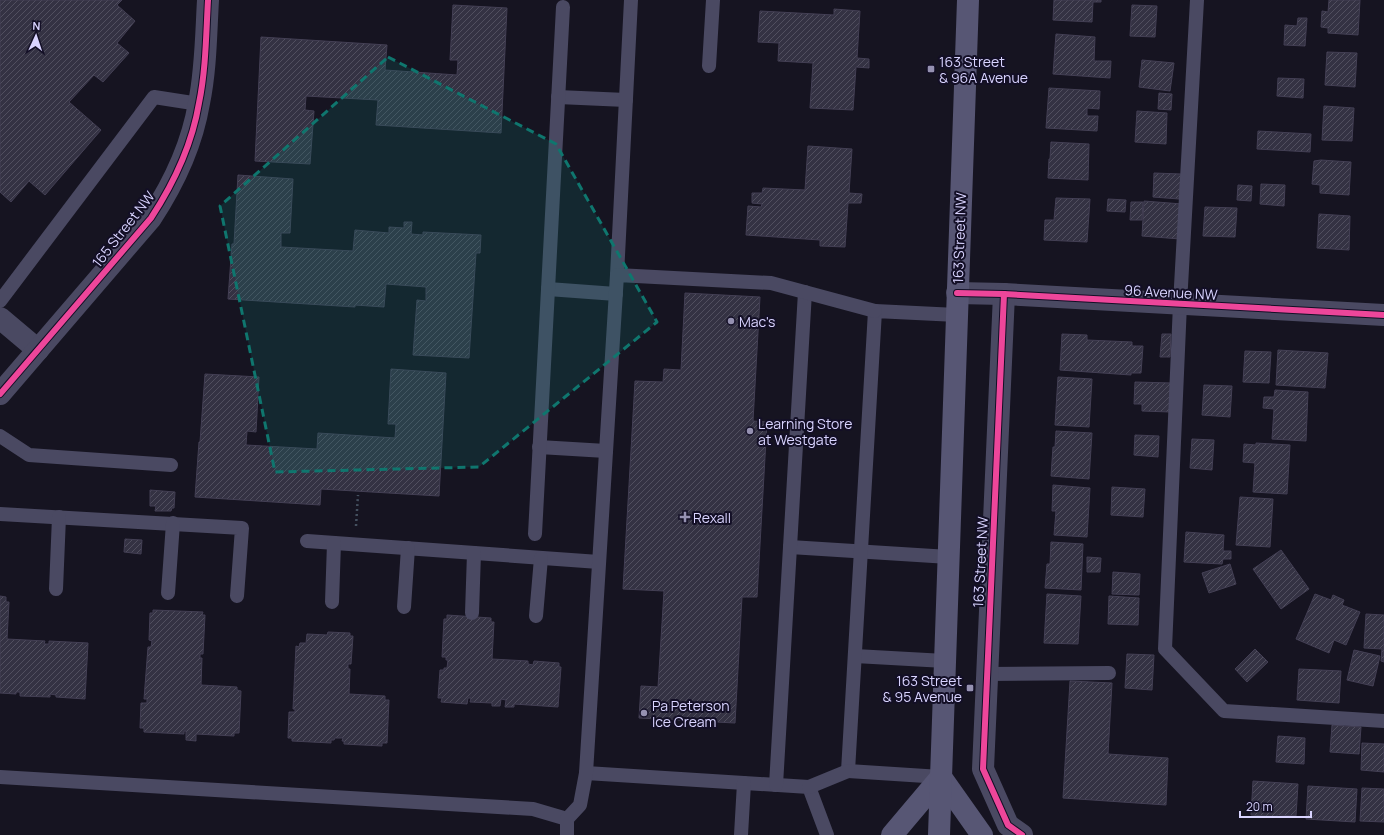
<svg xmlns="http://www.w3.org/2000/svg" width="1384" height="835" font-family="Manrope,sans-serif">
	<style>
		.building { fill: url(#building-hatch); stroke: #433f54 }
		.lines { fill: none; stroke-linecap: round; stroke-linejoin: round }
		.path { stroke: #44505f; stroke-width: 2.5; stroke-dasharray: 2 3; stroke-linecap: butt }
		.lane { stroke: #4a4962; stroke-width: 14 }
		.street { stroke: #4a4962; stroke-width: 22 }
		.secondary { stroke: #575674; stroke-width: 22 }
		.cycleway-casing { stroke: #130f26; stroke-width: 8 }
		.cycleway { stroke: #ed469a; stroke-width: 6 }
		.marked { fill: #0f766e; fill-opacity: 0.2; stroke: #0f766e; stroke-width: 3; stroke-dasharray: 8 5; stroke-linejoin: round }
		.poi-dot { fill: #9591b1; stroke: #130f26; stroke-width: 1.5 }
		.labels { text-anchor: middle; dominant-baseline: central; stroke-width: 4; stroke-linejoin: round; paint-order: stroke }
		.poi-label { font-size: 14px; fill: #d9d4ff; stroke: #130f26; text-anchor: start }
		.street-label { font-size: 14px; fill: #d9d4ff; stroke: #130f26 }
	</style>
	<defs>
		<pattern id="building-hatch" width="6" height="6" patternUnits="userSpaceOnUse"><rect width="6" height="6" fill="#343243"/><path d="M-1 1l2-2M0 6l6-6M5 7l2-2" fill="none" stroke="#514f5f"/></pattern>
	</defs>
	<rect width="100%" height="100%" fill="#161421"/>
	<g class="building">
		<polygon points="0,0 122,0 117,5 135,21 117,43 129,53 103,82 94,75 69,102 101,130 45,195 29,181 11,202 0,192"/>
		<polygon points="1054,0 1101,0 1101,2 1093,2 1092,22 1053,20"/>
		<polygon points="1329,0 1360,0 1358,35 1328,33 1328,28 1321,27 1322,11 1328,12"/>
		<polygon points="453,5 507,8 501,133 376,125 378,100 306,96 305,110 314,111 310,164 255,161 261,37 387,45 385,70 457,75 458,60 450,60"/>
		<polygon points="1132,5 1157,6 1155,37 1130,36"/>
		<polygon points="834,9 860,11 857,58 869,59 869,68 856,67 853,110 810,108 813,63 778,61 779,43 758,42 760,11 834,15"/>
		<polygon points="1298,18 1307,18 1305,46 1284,45 1285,25 1297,26"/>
		<polygon points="1056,34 1095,37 1094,61 1111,61 1110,78 1053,74"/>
		<polygon points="1327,52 1357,53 1355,87 1325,85"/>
		<polygon points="1142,60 1174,63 1170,91 1139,87"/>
		<polygon points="1278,78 1304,79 1303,98 1277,96"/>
		<polygon points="1049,88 1100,91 1099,109 1087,108 1087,116 1098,116 1097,131 1046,128"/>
		<polygon points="1159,93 1172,94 1171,110 1158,109"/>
		<polygon points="1324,106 1354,108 1352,141 1322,140"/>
		<polygon points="1137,111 1167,113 1166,144 1135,142"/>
		<polygon points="1258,131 1311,134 1310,152 1257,149"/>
		<polygon points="1051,142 1089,144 1088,180 1048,178 1049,159 1050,159"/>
		<polygon points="808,146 852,149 849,193 862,194 861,203 848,203 845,247 820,246 820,240 746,235 748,206 761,207 762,204 752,203 752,193 762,193 763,188 805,190"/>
		<polygon points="1321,160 1351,162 1349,195 1320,193 1320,185 1312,184 1314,161"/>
		<polygon points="1154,173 1181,174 1179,199 1153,197"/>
		<polygon points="238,175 293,179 290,233 281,233 281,247 353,251 355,230 389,233 389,227 404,228 404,222 412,222 411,234 423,235 423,232 481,235 480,253 476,253 469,358 413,355 417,300 426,301 426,287 386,284 384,307 355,305 355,307 228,299 232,244 234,244"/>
		<polygon points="1261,184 1285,185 1284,206 1260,204"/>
		<polygon points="1238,185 1252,186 1251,201 1237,200"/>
		<polygon points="1056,198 1090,199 1087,242 1044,240 1045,220 1054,220"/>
		<polygon points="1108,199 1126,200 1125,212 1107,211"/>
		<polygon points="1144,201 1182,204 1180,239 1142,236"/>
		<polygon points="1131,202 1143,202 1142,220 1130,220"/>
		<polygon points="1205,207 1237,208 1235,237 1203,236"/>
		<polygon points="1319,214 1350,216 1349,250 1317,248"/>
		<polygon points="685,293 760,297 753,421 767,422 757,597 742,597 735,723 639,718 641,686 658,687 664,591 623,589 635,381 663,382 664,369 681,370"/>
		<polygon points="1062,334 1087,335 1087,340 1132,342 1132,346 1143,346 1141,373 1131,373 1131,375 1060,370"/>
		<polygon points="1162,334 1171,334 1170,357 1160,357"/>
		<polygon points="1278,350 1328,353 1325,388 1276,385"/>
		<polygon points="1245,351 1271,352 1269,383 1243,382"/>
		<polygon points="391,369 446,373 439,496 321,489 320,505 195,497 199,442 200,442 205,374 259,377 256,432 247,431 246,445 317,449 318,433 395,438 396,424 388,424"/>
		<polygon points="1058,377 1092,379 1089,427 1055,425"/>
		<polygon points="1135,382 1172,383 1170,412 1142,411 1142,404 1134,404"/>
		<polygon points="1204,385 1232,386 1230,417 1202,415"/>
		<polygon points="1275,390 1308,392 1306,441 1272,439 1274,409 1263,408 1264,397 1274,397"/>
		<polygon points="1056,431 1092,433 1089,479 1051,476 1053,447 1055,447"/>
		<polygon points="1135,435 1159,436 1158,457 1134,455"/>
		<polygon points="1192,439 1214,440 1212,470 1190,468"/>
		<polygon points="1256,443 1290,445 1287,494 1253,492 1255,463 1243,462 1244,444 1256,445"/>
		<polygon points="1053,485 1090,488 1087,537 1054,535 1056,511 1052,511"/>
		<polygon points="1112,487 1145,489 1143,517 1111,515"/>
		<polygon points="150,490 175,492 174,508 172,508 171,511 155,511 156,506 150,506"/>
		<polygon points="1240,497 1273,499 1270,547 1236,545"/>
		<polygon points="1186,532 1224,535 1223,551 1231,551 1231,559 1223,559 1222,564 1184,562"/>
		<polygon points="125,539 142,540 141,554 124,552"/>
		<polygon points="1051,542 1083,544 1081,590 1045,588 1047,564 1050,564"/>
		<polygon points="1281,550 1309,589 1281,609 1253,569"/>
		<polygon points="1087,557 1101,558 1100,572 1087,572"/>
		<polygon points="1230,564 1236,584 1209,593 1202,573"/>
		<polygon points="1113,572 1140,574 1139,595 1112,594"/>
		<polygon points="1047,594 1081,596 1078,644 1044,643"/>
		<polygon points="1315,594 1331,600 1333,595 1344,600 1342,605 1360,612 1346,645 1334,640 1329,653 1296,639"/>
		<polygon points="0,596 6,597 6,602 9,602 7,639 45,641 44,644 49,644 49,641 88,643 85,699 56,697 56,695 50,694 50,697 20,696 20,692 16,692 16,694 0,693"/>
		<polygon points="1109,596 1139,598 1138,625 1108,624"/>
		<polygon points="153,610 203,612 202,615 205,615 203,654 200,654 200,658 202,658 201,685 237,687 237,690 241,691 239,733 234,733 234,736 196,734 196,741 186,740 186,731 184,731 184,734 144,732 144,728 140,728 141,703 147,703 147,699 144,699 148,647 151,647 152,641 149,640 150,613 153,613"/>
		<polygon points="1366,614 1384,615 1384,662 1381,661 1382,649 1364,648"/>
		<polygon points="447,615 491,618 491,622 494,622 492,659 528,661 528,664 533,665 534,661 559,663 559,667 561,667 558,707 514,704 514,707 505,707 506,700 501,699 500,706 492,706 492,703 470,702 471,698 468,698 467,704 441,702 442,698 438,698 440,670 444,670 444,668 447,668 448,660 446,660 446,657 442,657 444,619 447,619"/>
		<polygon points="328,632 350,633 350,636 353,636 351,664 348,664 348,669 350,669 349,694 385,696 385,700 389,700 387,743 382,743 382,746 344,744 344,741 342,741 343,738 335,738 334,740 331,740 331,743 292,741 292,738 288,738 289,712 295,712 295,709 293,709 296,646 299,647 300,643 306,643 307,634 327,635"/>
		<polygon points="1255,649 1268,662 1247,682 1235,669"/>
		<polygon points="1354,650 1380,656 1373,686 1347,680"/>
		<polygon points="1127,654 1154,655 1152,690 1125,688"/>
		<polygon points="1299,669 1341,671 1339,703 1297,700"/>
		<polygon points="1070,681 1112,683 1108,754 1168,758 1166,805 1063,798"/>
		<polygon points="1332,725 1361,727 1359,754 1330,752"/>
		<polygon points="1278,736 1305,738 1304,764 1276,762"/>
		<polygon points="1362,743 1384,744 1384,772 1361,770"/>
		<polygon points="1253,781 1298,784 1296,816 1277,815 1277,817 1251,815"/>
		<polygon points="1308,786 1357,789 1355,822 1306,819"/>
		<polygon points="1362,788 1384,789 1384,822 1360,821"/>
	</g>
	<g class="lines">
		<polyline class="path" points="356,526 358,495"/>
		<g class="lane">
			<polyline points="1197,0 1180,304 1165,649 1224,711 1384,721"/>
			<polyline points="709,66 713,0"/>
			<polyline points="558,97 626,100"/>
			<polyline points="617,275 631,0"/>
			<polyline points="548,289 616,294"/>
			<polyline points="0,301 154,97 199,104"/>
			<polyline points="0,436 29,455 171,465"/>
			<polyline points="539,447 606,451"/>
			<polyline points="0,514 242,528 237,596"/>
			<polyline points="535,534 563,7"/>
			<polyline points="307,541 599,562"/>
			<polyline points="790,547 949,557"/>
			<polyline points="56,589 59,517"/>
			<polyline points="168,593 173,523"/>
			<polyline points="332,602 334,543"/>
			<polyline points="404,607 408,548"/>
			<polyline points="472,613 474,553"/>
			<polyline points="536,616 541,558"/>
			<polyline points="855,656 945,661"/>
			<polyline points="987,674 1109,673"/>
			<polyline points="586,773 809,787 827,835"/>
			<polyline points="0,777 533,809 567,819"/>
			<polyline points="941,777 848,771 875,311 957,315"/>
			<polyline points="776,785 805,292"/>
			<polyline points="809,787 848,771"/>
			<polyline points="567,835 567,819 580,805 586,773 617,275 771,283 875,311"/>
			<polyline points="741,835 744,783"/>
		</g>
		<g class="street">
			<polyline points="957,293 1004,294 1384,315"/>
			<polyline points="1004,294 983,769 1008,825 1022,835"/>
			<polyline points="0,318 38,350"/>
			<path d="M0 394 151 218C174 183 192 145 199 103 206 69 206 34 208 0"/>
		</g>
		<g class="secondary">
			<polyline points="941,777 982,835"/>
			<polyline points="892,835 941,777"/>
			<polyline points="939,835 968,0"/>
		</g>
		<g class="cycleway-casing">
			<g id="cycleway">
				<polyline points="957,293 1004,294 1384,315"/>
				<polyline points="1004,294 983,769 1008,825 1022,835"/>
				<path d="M0 394 151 218C174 183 192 145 199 103 206 69 206 34 208 0"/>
			</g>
		</g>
		<use href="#cycleway" class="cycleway"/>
	</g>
	<path class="marked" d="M388 57 556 144 657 322 479 467 275 472 220 206Z"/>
	<g class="poi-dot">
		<rect x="927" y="65" width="8" height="8" rx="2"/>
		<circle cx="731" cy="321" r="4"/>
		<circle cx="750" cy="431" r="4"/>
		<path d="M683 511h4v4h4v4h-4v4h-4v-4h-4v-4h4z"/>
		<rect x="966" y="684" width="8" height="8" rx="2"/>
		<circle cx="644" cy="713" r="4"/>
	</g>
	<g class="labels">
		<g class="poi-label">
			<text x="939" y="61">163 Street<tspan x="939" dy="16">&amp; 96A Avenue</tspan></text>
			<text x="739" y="321">Mac's</text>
			<text x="758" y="423">Learning Store<tspan x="758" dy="16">at Westgate</tspan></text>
			<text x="693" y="517">Rexall</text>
			<text x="962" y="680" text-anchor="end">163 Street<tspan x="962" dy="16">&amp; 95 Avenue</tspan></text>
			<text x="652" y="705">Pa Peterson<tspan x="652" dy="16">Ice Cream</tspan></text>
		</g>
		<g class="street-label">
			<text transform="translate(123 229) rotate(-52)">165 Street NW</text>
			<text transform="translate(959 238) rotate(-88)">163 Street NW</text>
			<text transform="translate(1171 292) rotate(3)">96 Avenue NW</text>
			<text transform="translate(980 562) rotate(-87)">163 Street NW</text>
		</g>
	</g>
	<g transform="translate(36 36) rotate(3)" stroke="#130f26" stroke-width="3" paint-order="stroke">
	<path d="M0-3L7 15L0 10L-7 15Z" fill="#d9d4ff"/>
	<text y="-6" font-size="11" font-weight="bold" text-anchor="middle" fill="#d9d4ff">N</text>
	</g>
	<path d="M1240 811v6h71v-6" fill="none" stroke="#d9d4ff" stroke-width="2"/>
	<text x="1246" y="811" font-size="12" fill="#d9d4ff" stroke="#130f26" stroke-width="3" paint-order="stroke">20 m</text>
</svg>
